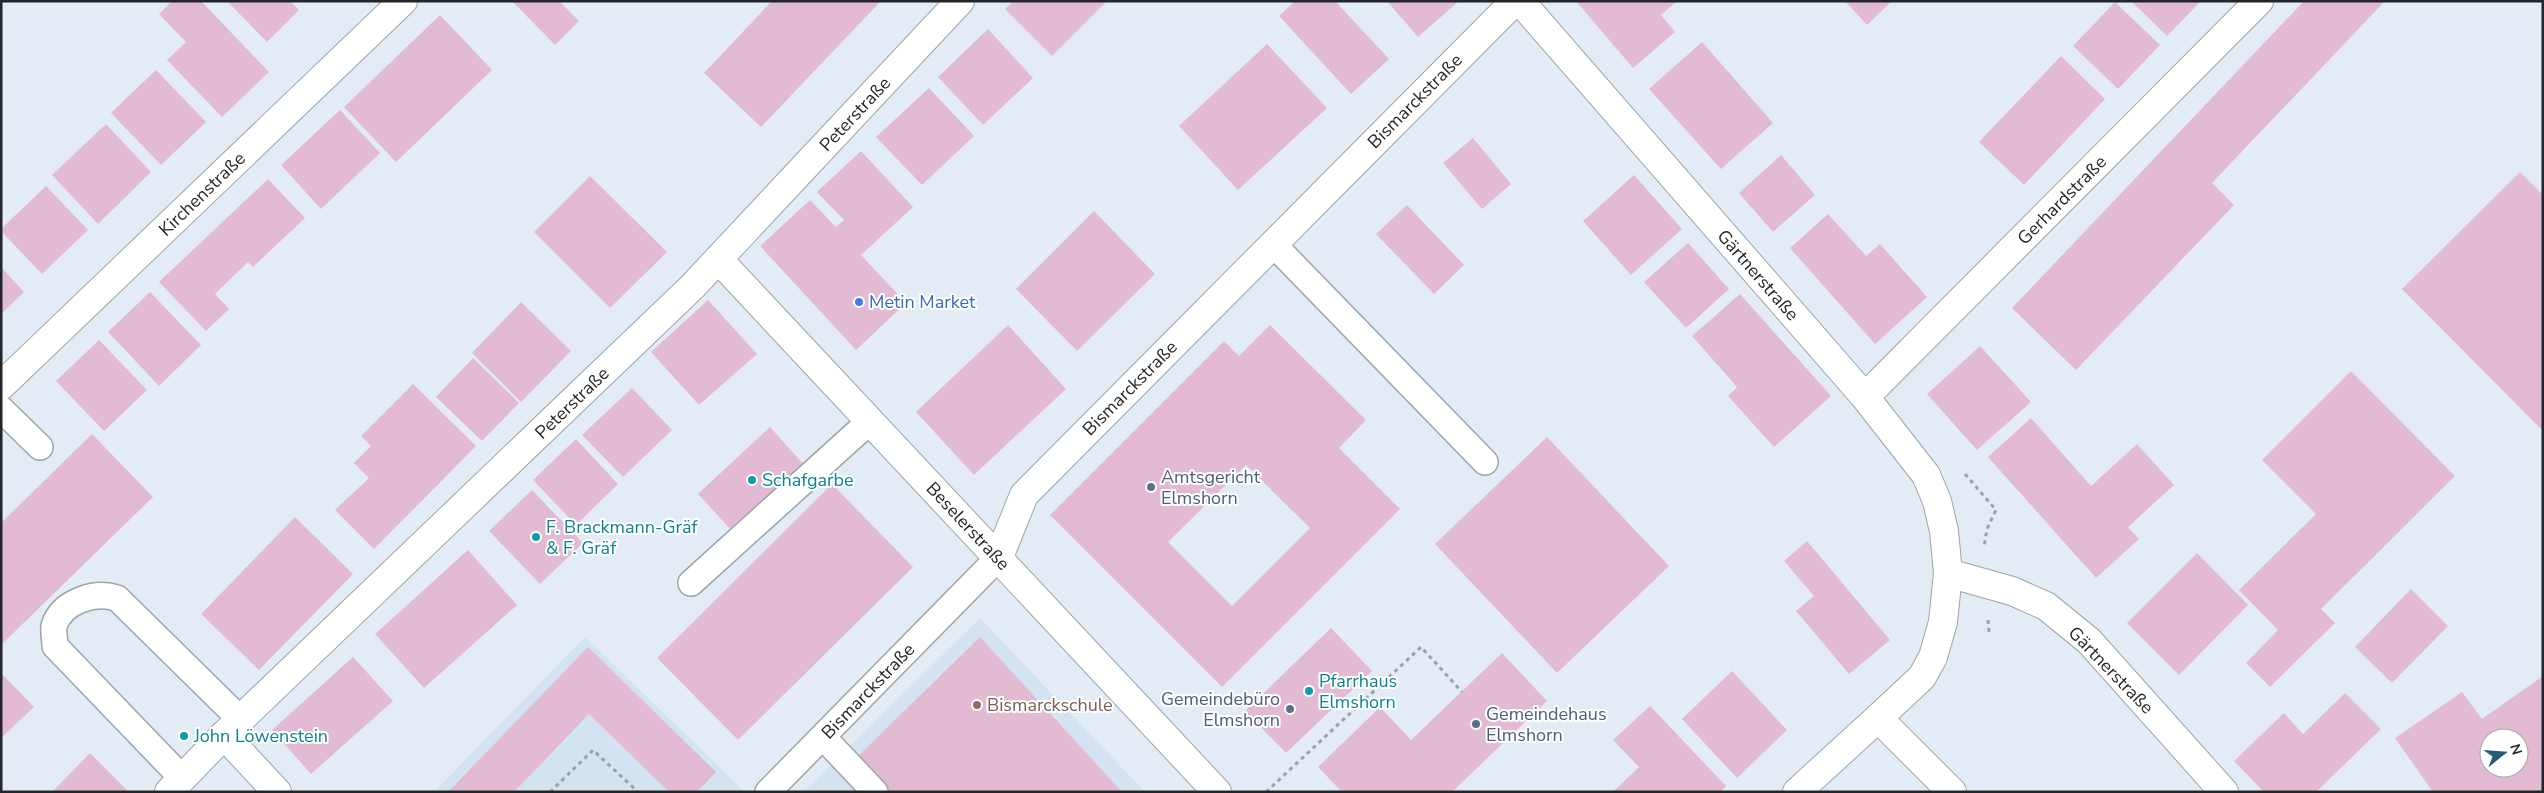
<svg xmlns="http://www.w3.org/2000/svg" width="2544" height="793" font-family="'Nunito Sans',sans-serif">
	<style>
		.built { fill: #d4e3f1 }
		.building { fill: #e2bbd2; fill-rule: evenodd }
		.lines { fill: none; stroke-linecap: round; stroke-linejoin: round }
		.lane-casing { stroke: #9ca4ac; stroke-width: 28 }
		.street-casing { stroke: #9ca4ac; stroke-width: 30 }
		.secondary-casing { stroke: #9ca4ac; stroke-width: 30 }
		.path { stroke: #9ba2a8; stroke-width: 3; stroke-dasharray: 4 4; stroke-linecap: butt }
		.lane { stroke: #fff; stroke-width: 25 }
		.street { stroke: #fff; stroke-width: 28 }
		.secondary { stroke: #fff; stroke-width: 28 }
		.shop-dot { fill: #3f7fe0; stroke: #fff; stroke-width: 2 }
		.culture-dot { fill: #0f9aa8; stroke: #fff; stroke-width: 2 }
		.service-dot { fill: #5c6f8a; stroke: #fff; stroke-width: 2 }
		.education-dot { fill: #8d6e63; stroke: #fff; stroke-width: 2 }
		.labels { text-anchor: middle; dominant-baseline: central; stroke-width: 4; stroke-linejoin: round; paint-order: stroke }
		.street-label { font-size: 18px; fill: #232629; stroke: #fff }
		.shop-label { font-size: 18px; fill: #366cbe; stroke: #fff; text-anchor: start }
		.service-label { font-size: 18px; fill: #4e5e75; stroke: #fff; text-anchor: start }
		.culture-label { font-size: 18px; fill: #0d838f; stroke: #fff; text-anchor: start }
		.education-label { font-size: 18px; fill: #785e54; stroke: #fff; text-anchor: start }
	</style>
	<rect width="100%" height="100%" fill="#e3ecf4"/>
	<g class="built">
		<polygon points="980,618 1145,792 803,792"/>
		<polygon points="585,637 745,792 434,792"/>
	</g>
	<g class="building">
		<polygon points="172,1 201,1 269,72 222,117 167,60 186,42 159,14"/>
		<polygon points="227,1 290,1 299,10 267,42"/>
		<polygon points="512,1 559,1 579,21 555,45"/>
		<polygon points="772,1 881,1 761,127 704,73"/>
		<polygon points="1013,1 1107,1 1052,56 1005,9"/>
		<polygon points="1295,1 1335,1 1389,59 1351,94 1279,16"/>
		<polygon points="1387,1 1459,1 1418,37"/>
		<polygon points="1576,1 1677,1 1661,15 1675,32 1633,68"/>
		<polygon points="1845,1 1892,1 1867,25"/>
		<polygon points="2131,1 2201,1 2167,36"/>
		<polygon points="2304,1 2385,1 2212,183 2234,205 2076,370 2012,308"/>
		<polygon points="2115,2 2160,45 2118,89 2073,46"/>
		<polygon points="440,15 492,70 396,162 344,107"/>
		<polygon points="988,29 1033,78 983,125 938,77"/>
		<polygon points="1702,42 1773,123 1721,169 1649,89"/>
		<polygon points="1267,44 1327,108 1238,190 1179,126"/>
		<polygon points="2061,56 2105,99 2024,185 1979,142"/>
		<polygon points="156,70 206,122 161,165 111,113"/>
		<polygon points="929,88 974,136 922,185 876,137"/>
		<polygon points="340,110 380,153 321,209 281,165"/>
		<polygon points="106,124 151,172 98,224 52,175"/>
		<polygon points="1473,138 1511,184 1482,209 1443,163"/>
		<polygon points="861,151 913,207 861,255 906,303 856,350 760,246 810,200 836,227 844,220 817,192"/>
		<polygon points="1781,155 1815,195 1773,232 1739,193"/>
		<polygon points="2520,172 2543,195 2543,431 2402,289"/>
		<polygon points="1634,175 1682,229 1631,275 1583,221"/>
		<polygon points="590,176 667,252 610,308 534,232"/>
		<polygon points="268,179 305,218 253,267 248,262 215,294 229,309 206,331 159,282"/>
		<polygon points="46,186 88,230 42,274 1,231 1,229"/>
		<polygon points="1407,205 1464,265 1434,294 1376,234"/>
		<polygon points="1094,211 1155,274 1077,351 1016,289"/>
		<polygon points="1828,214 1866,256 1880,244 1927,297 1875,344 1790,248"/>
		<polygon points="1688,243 1729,289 1686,328 1644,282"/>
		<polygon points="1,267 24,292 1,314"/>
		<polygon points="150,292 201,345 159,386 108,332"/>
		<polygon points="1740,294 1831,396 1774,447 1728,396 1737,387 1692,336"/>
		<polygon points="708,300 757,354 699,405 651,352"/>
		<polygon points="521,302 571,351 521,402 472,353"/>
		<polygon points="1008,325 1066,389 974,475 916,412"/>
		<path d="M1270 325 1366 420 1339 448 1400 509 1222 687 1050 515 1224 341 1239 356ZM1246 465 1310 528 1232 606 1168 542Z"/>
		<polygon points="99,340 147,390 104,431 56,381"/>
		<polygon points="1980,346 2031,402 1977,450 1927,394"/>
		<polygon points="473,358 519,403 482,441 436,397"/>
		<polygon points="2351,371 2455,476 2321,609 2335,623 2270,687 2246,663 2278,630 2239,590 2316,514 2262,460"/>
		<polygon points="413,384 476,446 374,549 335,510 369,478 354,463 371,446 361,436"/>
		<polygon points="632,388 672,430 623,477 582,435"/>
		<polygon points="2031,418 2091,486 2137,444 2174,485 2128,527 2139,539 2096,578 1988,457"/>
		<polygon points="770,427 806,467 734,533 698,494"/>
		<polygon points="92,434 153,497 1,645 1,523"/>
		<polygon points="1547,437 1669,566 1557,673 1435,544"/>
		<polygon points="576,439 618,484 576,525 533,480"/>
		<polygon points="832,484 913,567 738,740 657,658"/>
		<polygon points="532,490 583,543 540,584 489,531"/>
		<polygon points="295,517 353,574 259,670 201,614"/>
		<polygon points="1807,541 1890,640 1849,674 1796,611 1814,596 1784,561"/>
		<polygon points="468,550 517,605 424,688 375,634"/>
		<polygon points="2197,553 2248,605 2179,675 2127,623"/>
		<polygon points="2411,589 2448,626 2392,683 2355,647"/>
		<polygon points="1331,628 1372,671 1286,753 1245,711"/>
		<polygon points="980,637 1058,722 1122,792 888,792 856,758"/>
		<polygon points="588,647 716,772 697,792 669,792 589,714 514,792 448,792"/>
		<polygon points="1502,653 1547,701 1452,792 1342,792 1318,767 1380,707 1411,740"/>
		<polygon points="353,657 393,701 311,774 272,730"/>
		<polygon points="1732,671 1787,730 1737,778 1682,719"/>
		<polygon points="1,673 34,707 1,738"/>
		<path d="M2543 676V792H2433L2395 738 2462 692 2482 719ZM2489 738H2519V768H2489Z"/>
		<polygon points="2345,693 2381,729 2316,792 2264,792 2234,761 2284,713 2303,734"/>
		<polygon points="1650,706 1726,786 1720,792 1613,792 1639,767 1613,740"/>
		<polygon points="90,753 129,792 52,792"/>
	</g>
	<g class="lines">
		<g class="lane-casing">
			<g id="lane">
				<polyline points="1273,244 1485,462"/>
				<polyline points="1,409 40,447"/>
				<polyline points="691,583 870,421"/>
				<polyline points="823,737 875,792"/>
				<path d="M182 778 55 646C55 640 53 631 54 626 62 601 95 591 117 598L241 720"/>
				<polyline points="768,792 999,557"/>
			</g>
		</g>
		<g class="street-casing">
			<g id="street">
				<polyline points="1520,1 1865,397 1926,475 1937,501 1944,531 1948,573 1943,622 1933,657 1922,677 1878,718"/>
				<polyline points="719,260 1217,792"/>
				<polyline points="1,386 403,1"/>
				<polyline points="1865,397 2259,1"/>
				<polyline points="999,557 1024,495 1515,1"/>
				<polyline points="1948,573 2012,591 2046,606 2089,641 2224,792"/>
				<polyline points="224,735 277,792"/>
				<polyline points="169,792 224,735 692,287 960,1"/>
			</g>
		</g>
		<g class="secondary-casing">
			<polyline id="secondary" points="1797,792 1878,718 1952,792"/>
		</g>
		<g class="path">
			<polyline points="1965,474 1996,510 1987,529 1984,547"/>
			<polyline points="1988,620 1989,632"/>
			<polyline points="550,792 593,750 638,792"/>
			<polyline points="1266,792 1421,647 1462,692"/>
		</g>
		<use href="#lane" class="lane"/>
		<use href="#street" class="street"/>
		<use href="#secondary" class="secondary"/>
	</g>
	<circle class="shop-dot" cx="859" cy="302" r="5"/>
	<g class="culture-dot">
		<circle cx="752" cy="480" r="5"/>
		<circle cx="536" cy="537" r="5"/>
		<circle cx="1309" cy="691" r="5"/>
		<circle cx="184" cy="736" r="5"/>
	</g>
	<g class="service-dot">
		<circle cx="1151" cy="487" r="5"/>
		<circle cx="1290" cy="709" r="5"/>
		<circle cx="1476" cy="724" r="5"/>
	</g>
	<circle class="education-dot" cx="977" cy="705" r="5"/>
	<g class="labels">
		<g class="street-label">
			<text transform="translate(1415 101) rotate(-45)">Bismarckstraße</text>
			<text transform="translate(855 114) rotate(-47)">Peterstraße</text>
			<text transform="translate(202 194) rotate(-44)">Kirchenstraße</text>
			<text transform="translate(2062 200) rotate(-45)">Gerhardstraße</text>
			<text transform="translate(1758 275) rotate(49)">Gärtnerstraße</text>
			<text transform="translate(1130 388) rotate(-45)">Bismarckstraße</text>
			<text transform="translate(572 403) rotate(-44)">Peterstraße</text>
			<text transform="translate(968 526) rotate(47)">Beselerstraße</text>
			<text transform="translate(2111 670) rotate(46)">Gärtnerstraße</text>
			<text transform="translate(868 691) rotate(-46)">Bismarckstraße</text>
		</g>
		<g class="shop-label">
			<text x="869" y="302">Metin Market</text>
		</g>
		<g class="service-label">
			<text x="1161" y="477">Amtsgericht<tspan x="1161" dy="21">Elmshorn</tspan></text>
			<text x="1280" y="699" text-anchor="end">Gemeindebüro<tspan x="1280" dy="21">Elmshorn</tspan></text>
			<text x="1486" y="714">Gemeindehaus<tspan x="1486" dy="21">Elmshorn</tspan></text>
		</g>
		<g class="culture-label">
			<text x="762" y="480">Schafgarbe</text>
			<text x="546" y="527">F. Brackmann-Gräf<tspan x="546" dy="21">&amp; F. Gräf</tspan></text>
			<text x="1319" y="681">Pfarrhaus<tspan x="1319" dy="21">Elmshorn</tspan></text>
			<text x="194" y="736">John Löwenstein</text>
		</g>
		<g class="education-label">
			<text x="987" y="705">Bismarckschule</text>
		</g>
	</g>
	<rect width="2544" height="793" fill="none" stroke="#232629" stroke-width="5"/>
	<g transform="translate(2504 753) rotate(73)"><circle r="24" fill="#ffffff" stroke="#a7a8a9"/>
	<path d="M0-4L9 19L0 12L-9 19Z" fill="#265c77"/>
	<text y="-8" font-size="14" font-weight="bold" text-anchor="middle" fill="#232629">N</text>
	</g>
</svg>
